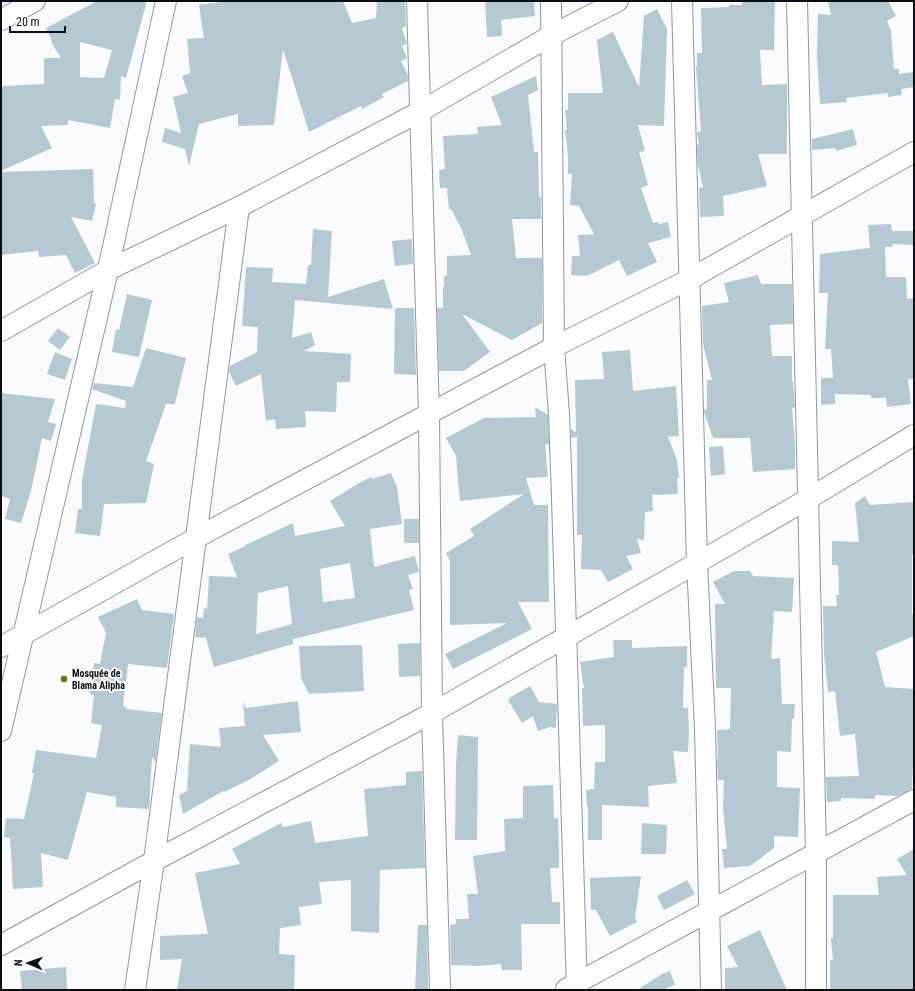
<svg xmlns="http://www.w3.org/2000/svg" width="915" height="991" font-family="'Roboto Condensed',sans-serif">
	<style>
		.building { fill: #b4c9d2; fill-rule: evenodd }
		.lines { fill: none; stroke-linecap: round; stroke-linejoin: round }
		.minor-casing { stroke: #8b97a6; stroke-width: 22 }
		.minor { stroke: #fff; stroke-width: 20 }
		.poi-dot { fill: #726c09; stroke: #fff; stroke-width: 1.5 }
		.labels { text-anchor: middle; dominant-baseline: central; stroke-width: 3.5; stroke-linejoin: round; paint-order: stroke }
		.poi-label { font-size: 10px; font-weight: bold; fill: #0a0e13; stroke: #fff; text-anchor: start }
	</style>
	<rect width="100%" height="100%" fill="#f9fbff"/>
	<g class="building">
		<path d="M97 1H147L126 78 121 76 120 100 115 99 110 128 68 120V125L41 126 52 148 1 171V86L44 84V58H61L51 42 52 41 46 28ZM80 42 112 50 104 78 80 77Z"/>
		<polygon points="229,1 343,1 352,23 376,18 377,1 405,1 406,26 402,28 407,44 402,46 407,58 401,61 408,75 408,81 382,94 384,97 362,109 361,106 309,132 283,49 274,125 238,126 238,114 199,124 189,166 185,149 162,142 165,128 181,133 173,97 188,93 182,76 190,73 187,39 204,38 199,5"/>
		<polygon points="485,1 534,1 535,16 501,20 502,36 487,37"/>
		<polygon points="742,1 775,1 774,50 760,50 762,85 787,84 787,154 758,154 767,186 723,196 724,216 700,217 699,188 703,187 698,165 697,145 699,144 697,132 701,131 696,67 697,66 697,53 702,53 701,8 729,7 729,5 742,5"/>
		<polygon points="828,1 888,1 896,16 887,21 891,31 894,69 899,69 899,74 913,72 914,87 901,89 902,95 888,97 888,93 846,98 847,102 820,104 817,56 818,14 831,15"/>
		<polygon points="657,9 667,29 664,126 638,125 645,151 639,152 648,185 641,188 653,223 658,222 659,224 668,222 671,237 648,243 657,262 627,276 619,260 587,276 571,275 572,256 580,256 578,235 594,234 579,206 570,205 572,174 568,174 568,156 565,130 567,130 565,110 568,110 568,93 603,93 597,41 597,40 613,32 639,87 644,16"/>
		<polygon points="536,76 538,90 528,95 534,152 538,152 539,197 541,197 541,219 512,219 516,258 542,258 542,323 512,340 462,314 490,352 464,371 439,371 437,308 443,308 443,286 444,288 444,276 447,276 447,256 471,255 461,228 451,209 449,209 447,188 440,188 439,170 445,169 443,136 478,134 477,127 502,125 491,97"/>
		<polygon points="853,129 857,145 836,151 835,148 812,150 812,139"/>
		<polygon points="93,169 94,203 96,204 92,221 71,217 95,263 75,273 66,255 39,257 38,251 1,255 1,172"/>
		<polygon points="891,224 892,231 914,231 914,245 893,244 893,247 885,247 886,277 906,277 907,299 914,298 914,379 908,379 911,404 887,407 886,398 871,398 871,395 835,394 835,404 821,405 821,378 833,378 831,349 825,349 828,293 819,293 820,254 870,248 868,225"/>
		<polygon points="313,229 332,231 328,297 384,279 393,309 295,300 292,338 311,332 315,345 304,351 351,354 350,382 337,382 336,412 305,411 306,427 276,429 275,419 266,421 261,374 236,386 229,372 230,366 257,352 258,327 242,326 246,267 273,268 272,282 306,284 308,265 311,265"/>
		<polygon points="412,239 413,264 395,266 392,241"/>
		<polygon points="758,275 761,284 792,284 793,324 770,325 772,356 792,356 792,381 793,381 795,407 792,408 795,445 795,469 753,472 750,438 713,438 704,412 704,410 707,409 707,380 712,380 703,344 702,306 729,302 724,283"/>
		<polygon points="127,294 152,300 139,357 112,352 116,329 119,330"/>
		<polygon points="395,308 414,308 416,375 394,374"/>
		<polygon points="58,328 70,337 60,350 48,341"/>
		<polygon points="146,348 186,358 175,404 166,404 146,461 154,464 146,503 104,504 100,536 75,533 78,509 82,509 82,480 96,404 125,408 126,401 92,389 94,383 133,387"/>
		<polygon points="630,350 633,391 676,386 679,436 668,437 677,460 679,478 677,478 678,494 652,495 653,511 645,512 644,540 637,539 641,553 626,556 633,569 608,582 601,570 581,569 582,535 577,535 577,437 571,438 571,429 576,432 575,380 604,379 602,352"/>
		<polygon points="55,352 72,359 65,380 47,374"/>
		<polygon points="1,393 55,399 48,422 56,424 51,441 42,438 31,491 21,523 5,519 10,499 1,496"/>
		<polygon points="535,407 548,415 549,444 545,445 548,477 526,478 534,505 548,505 549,602 518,602 532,629 453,669 445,654 507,623 450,625 450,561 446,553 474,536 470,529 524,494 460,501 456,456 446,438 484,418 536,417"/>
		<polygon points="723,446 725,474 711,476 709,447"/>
		<path d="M391 473 397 487 402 524 370 529 374 567 415 556 419 572 408 575 413 589 409 590 414 610 293 639V644L214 667 206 638 195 637 197 617 203 618 204 608 207 609 209 576 237 577 228 554 246 546 245 545 293 523 295 536 345 526 330 501 359 483 371 477 372 479ZM350 563 355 598 323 602 320 569ZM288 586 292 624 256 634 258 593Z"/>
		<polygon points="865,496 870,505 914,502 914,555 912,555 912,614 914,613 914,636 876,652 885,687 914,689 914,761 913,761 912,789 897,796 875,795 875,799 841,798 841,801 827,802 826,777 859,776 855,734 840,736 835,691 828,692 824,653 823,606 837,606 836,595 839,595 838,565 832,565 832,541 859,542 855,503"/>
		<rect x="404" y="519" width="15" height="24"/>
		<polygon points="734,571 750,571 753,576 794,578 792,612 774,611 771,659 780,658 782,704 795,704 794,719 792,719 791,752 777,751 777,787 800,788 798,837 774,836 774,848 750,866 724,868 722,849 727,849 723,808 724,780 718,780 717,759 718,759 717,730 730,729 731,688 716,688 715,604 725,604 713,582"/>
		<polygon points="137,599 142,610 174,614 167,668 128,664 123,706 127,707 126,709 162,713 155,763 152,757 149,809 116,807 116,797 87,792 68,860 41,853 43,887 13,889 10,838 4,837 6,818 24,819 34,773 32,773 36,750 96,758 102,725 91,723 94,695 90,694 94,663 100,664 106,633 98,617"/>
		<polygon points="613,640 632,640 632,648 687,646 687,667 684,667 683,708 688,708 689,732 688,752 673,751 677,783 648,786 649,807 602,805 602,840 588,840 588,807 587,807 586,790 594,789 595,762 605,762 605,725 583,726 582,688 584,688 580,662 614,657"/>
		<polygon points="420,643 420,676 399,677 398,644"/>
		<polygon points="362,645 364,691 309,694 301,678 299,646"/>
		<polygon points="530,686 539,702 557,704 556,728 550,727 538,731 533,716 522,723 508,700 510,699 509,698"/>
		<polygon points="298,701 301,732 263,735 279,761 249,780 224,792 223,791 183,814 179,795 187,791 190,744 221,747 219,728 245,726 243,702 246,708"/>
		<polygon points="458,735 478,737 477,840 455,840 456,766"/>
		<polygon points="422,771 425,868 380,870 379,933 351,931 351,880 319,882 322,904 299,907 301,925 280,928 279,954 295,955 294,990 177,990 182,959 160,960 160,936 208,934 195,873 240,864 232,849 281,823 283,827 311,821 315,843 368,836 364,789 406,785 406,772"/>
		<polygon points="553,785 554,818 558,818 559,852 559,868 550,868 552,902 560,902 560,924 521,924 522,970 502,970 501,964 480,966 451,965 450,925 456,924 456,919 469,919 467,894 478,894 473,856 505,851 504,819 523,818 523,786"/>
		<polygon points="642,823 667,825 666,854 641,854"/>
		<polygon points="914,849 914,990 830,990 830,960 833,960 831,938 833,938 833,895 879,895 877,877 907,875 897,859"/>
		<polygon points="641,876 635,917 637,922 610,936 596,910 591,910 590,878"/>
		<polygon points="687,880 695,894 664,910 657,896"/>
		<polygon points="418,925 427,925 428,990 415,990"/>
		<polygon points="760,930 787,990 725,990 725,968 738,967 727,946"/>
		<polygon points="66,967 67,990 22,990 20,971"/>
		<polygon points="670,971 675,985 662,990 637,990 662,974"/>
	</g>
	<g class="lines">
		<g class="minor-casing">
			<g id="minor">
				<polyline points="417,1 429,415 432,713 440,990"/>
				<polyline points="551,1 554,347 559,414 562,498 577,990"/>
				<polyline points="682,1 697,563 705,728 711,990"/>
				<polyline points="797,1 816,852 816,990"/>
				<polyline points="1,20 35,1"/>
				<polyline points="1,331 108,270 239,207 421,111 552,35 618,1"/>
				<polyline points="1,647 196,538 554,347 690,279 914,152"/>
				<polyline points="1,731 108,270 166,1"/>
				<polyline points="1,945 154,861 432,713 697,563 808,499 914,435"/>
				<polyline points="566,989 914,800"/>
				<polyline points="135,990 154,861 239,207"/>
			</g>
		</g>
		<use href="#minor" class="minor"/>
	</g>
	<circle class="poi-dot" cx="64" cy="679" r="4"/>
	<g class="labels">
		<g class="poi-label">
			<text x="72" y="673">Mosquée de<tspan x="72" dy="12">Blama Alipha</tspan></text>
		</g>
	</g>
	<rect width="915" height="991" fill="none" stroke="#0a0e13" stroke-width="4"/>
	<g transform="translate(28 963) rotate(272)" stroke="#ffffff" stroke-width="3" paint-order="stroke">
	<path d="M0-3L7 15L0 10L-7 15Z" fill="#0a0e13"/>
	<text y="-6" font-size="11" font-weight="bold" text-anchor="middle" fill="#0a0e13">N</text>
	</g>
	<path d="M10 26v6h55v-6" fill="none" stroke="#0a0e13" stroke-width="2"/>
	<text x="16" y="26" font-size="12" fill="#0a0e13" stroke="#ffffff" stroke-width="3" paint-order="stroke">20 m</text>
</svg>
